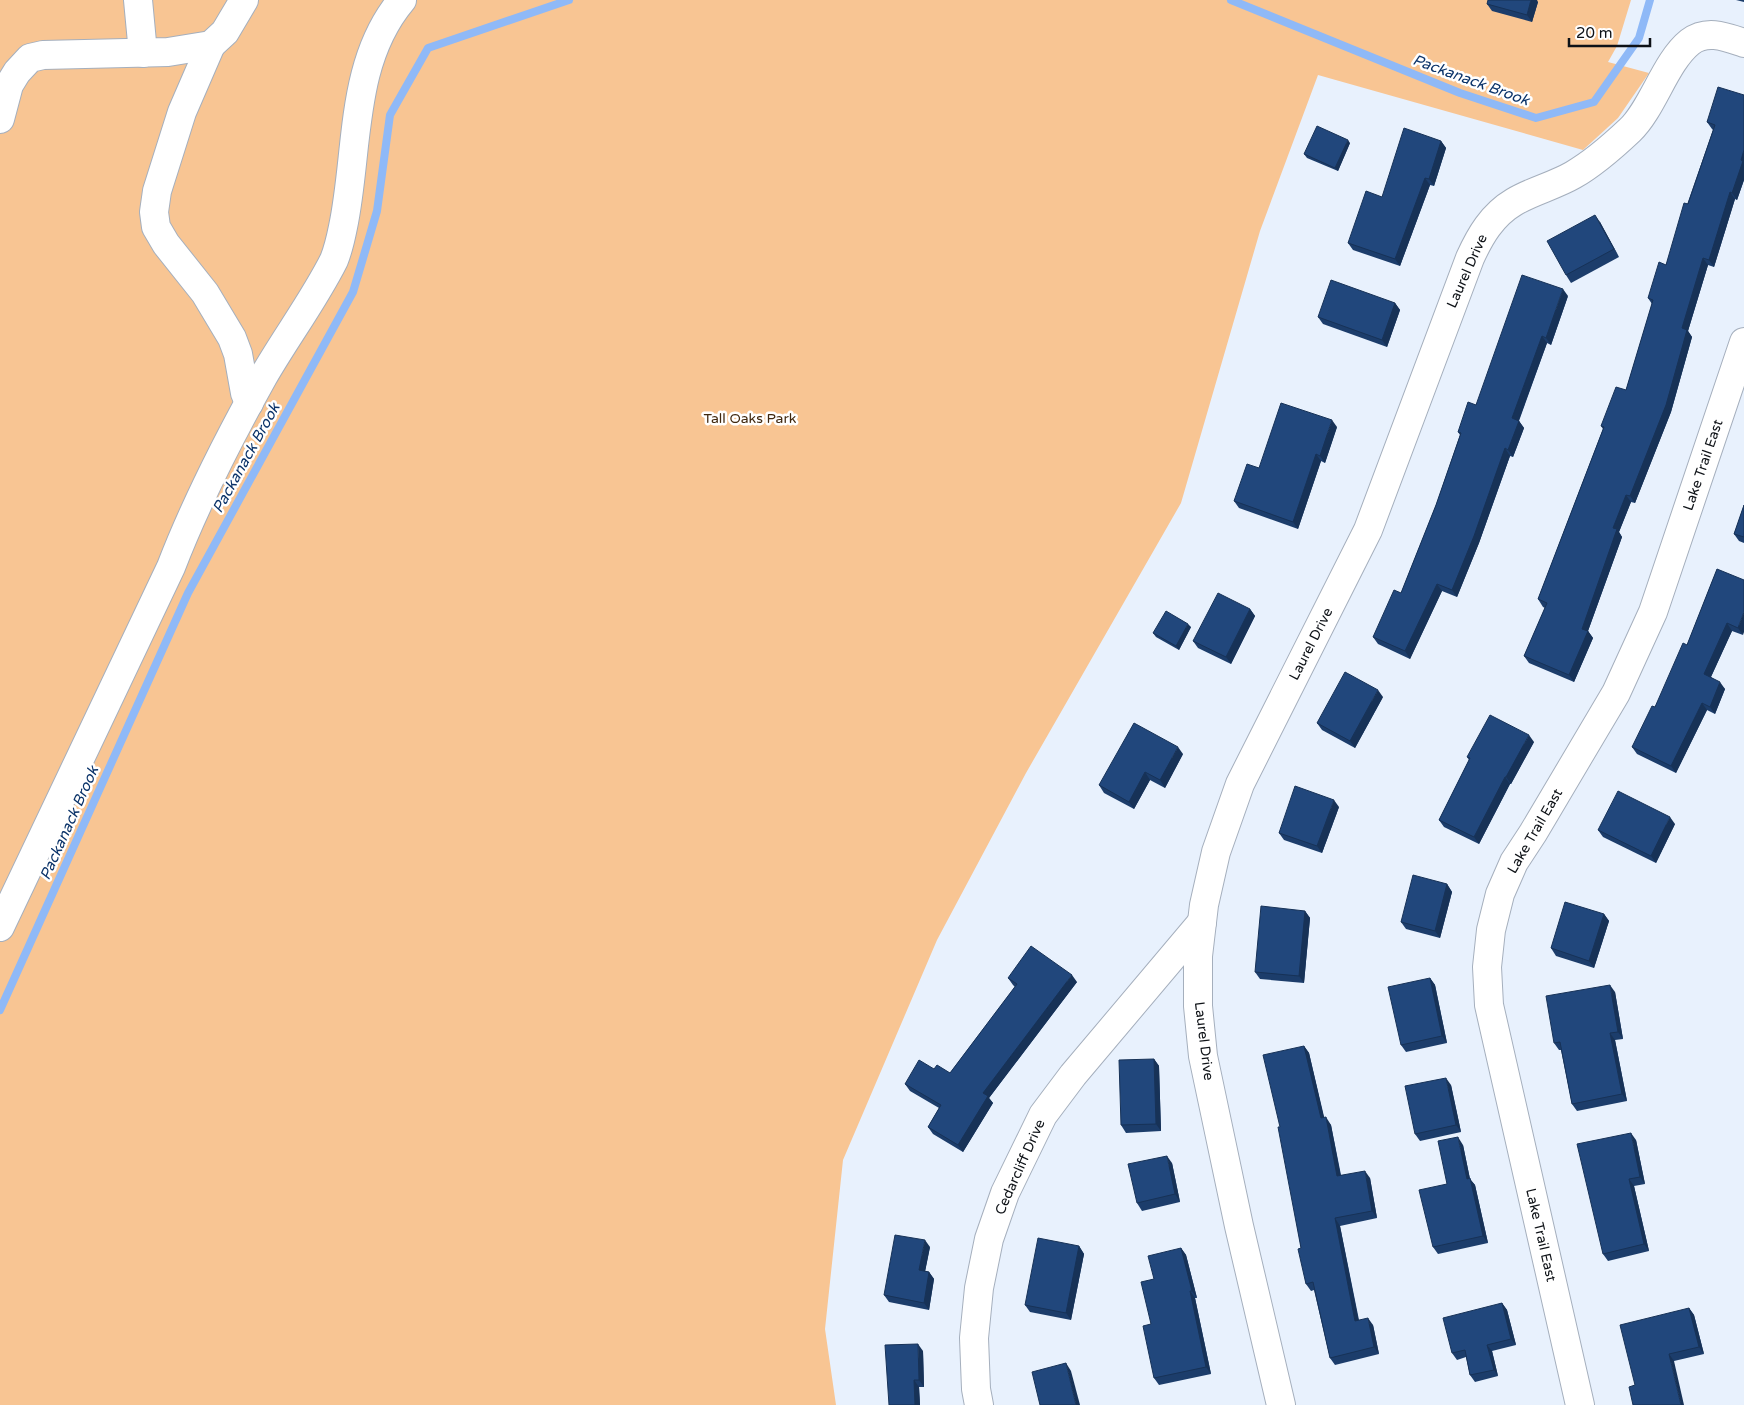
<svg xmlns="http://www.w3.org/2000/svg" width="1744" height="1405" font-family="'Varela Round',sans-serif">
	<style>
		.green { fill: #f8c593 }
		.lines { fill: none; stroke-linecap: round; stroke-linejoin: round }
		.stream { stroke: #8fb9f7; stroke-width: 8 }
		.minor-casing { stroke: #a5afbd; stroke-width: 30 }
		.minor { stroke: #fff; stroke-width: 28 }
		.wall { fill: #1c3d6b }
		.shaded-wall { fill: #173257 }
		.building { fill: #21477c; stroke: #173257 }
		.labels { text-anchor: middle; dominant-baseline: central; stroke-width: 5; stroke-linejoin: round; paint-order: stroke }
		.street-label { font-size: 14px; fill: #0e1217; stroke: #fff }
		.park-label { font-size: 14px; fill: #40280f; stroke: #fff }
		.water-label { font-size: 15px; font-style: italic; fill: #0b3369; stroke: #fff }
	</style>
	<rect width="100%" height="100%" fill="#e8f1fd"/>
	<polygon class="green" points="0,0 1631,0 1617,46 1608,62 1649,73 1618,118 1583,150 1318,75 1260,231 1181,503 1026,773 937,940 843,1160 825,1329 836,1405 0,1405"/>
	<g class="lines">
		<g class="stream">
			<polyline points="1231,0 1460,93 1536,118 1594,102 1639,38 1650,0"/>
			<polyline points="0,1010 188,593 353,292 377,211 390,115 428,48 569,0"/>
		</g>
		<g class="minor-casing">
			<g id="minor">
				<polyline points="138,0 143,53"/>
				<polyline points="211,45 182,112 157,191 154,212 156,227 166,244 205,293 232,338 238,354 245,393 249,403"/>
				<polyline points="0,119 9,85 17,72 30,58 43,55 168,52 211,45 225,32 244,0"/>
				<path d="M0 927 171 567C196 502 229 438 263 377 286 337 314 300 334 260 338 250 341 237 343 227 359 151 349 63 402 0"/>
				<polyline points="979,1405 976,1389 974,1338 979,1288 989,1239 1005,1193 1043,1115 1073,1075 1202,922"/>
				<path d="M1281 1405 1239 1226 1203 1056 1198 1006V956L1204 905 1216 852 1240 784 1368 530 1470 258C1480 236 1492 215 1514 202 1532 191 1554 186 1573 175 1594 163 1612 147 1630 130 1653 108 1665 62 1690 42 1707 29 1726 37 1744 43"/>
				<polyline points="1580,1405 1489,1005 1487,967 1491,930 1500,894 1514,862 1533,833 1616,693 1653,612 1744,342"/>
			</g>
		</g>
		<use href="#minor" class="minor"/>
	</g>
	<g class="wall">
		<polygon points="1736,0 1744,0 1744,2"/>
		<polygon points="1538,2 1532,22 1492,11 1487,4"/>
		<polygon points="1744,95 1744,180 1737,200 1735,199 1714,267 1708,265 1688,331 1692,337 1671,412 1635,503 1631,502 1619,532 1622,537 1588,631 1593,638 1574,682 1529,663 1524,656 1545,608 1543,607 1538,599 1603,429 1601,426 1626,390 1652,304 1648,298 1666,265 1713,130 1712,129 1707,122"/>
		<polygon points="1441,141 1446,148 1434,186 1430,185 1400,266 1353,250 1348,243 1382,197"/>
		<polygon points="1350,143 1338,171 1307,158 1304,154"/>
		<polygon points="1600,222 1619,257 1571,283 1566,275"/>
		<polygon points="1568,296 1551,345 1547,343 1519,421 1524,428 1513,457 1510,456 1479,543 1457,597 1442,591 1410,659 1378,644 1373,637 1401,593 1436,505 1460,435 1458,432 1476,405"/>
		<polygon points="1395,303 1400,310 1387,347 1323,324 1318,317"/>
		<polygon points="1337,427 1325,463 1321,461 1298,529 1239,508 1234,501"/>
		<polygon points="1744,505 1744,543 1739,541 1734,534"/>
		<polygon points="1717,569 1743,635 1732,631 1711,677 1725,689 1715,714 1707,710 1676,773 1637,754 1632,747 1655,707 1687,645"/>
		<polygon points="1250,609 1255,616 1231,664 1198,648 1193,641"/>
		<polygon points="1191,627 1179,650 1156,637 1153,633"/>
		<polygon points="1383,697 1355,748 1322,730 1317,723"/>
		<polygon points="1534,742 1511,784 1510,784 1479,844 1444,827 1439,820 1469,760 1467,757"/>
		<polygon points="1183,754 1165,788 1150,780 1134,809 1104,793 1099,785"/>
		<polygon points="1339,807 1322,853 1284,840 1279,833"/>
		<polygon points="1675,824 1656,863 1603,837 1598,830"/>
		<polygon points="1447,884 1452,892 1440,938 1406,929 1401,922"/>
		<polygon points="1305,911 1310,918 1304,983 1260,979 1255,972"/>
		<polygon points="1604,914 1609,921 1594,968 1556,956 1551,948"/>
		<polygon points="1008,978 1077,982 989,1098 993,1103 963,1152 933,1134 928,1127 939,1108 910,1091 905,1084 934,1069 950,1073 1015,987 1013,985"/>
		<polygon points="1430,978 1435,985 1447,1043 1406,1052 1401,1045"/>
		<polygon points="1615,992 1623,1039 1615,1040 1627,1101 1577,1111 1572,1104 1561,1050 1559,1050 1554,1043"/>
		<polygon points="1304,1046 1309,1053 1324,1118 1331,1125 1341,1175 1370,1178 1377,1218 1340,1226 1359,1320 1373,1325 1379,1354 1335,1365 1330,1358 1314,1290 1311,1291 1306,1284 1301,1248 1280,1127"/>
		<polygon points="1154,1059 1159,1066 1161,1131 1126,1133 1121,1125"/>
		<polygon points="1451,1085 1461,1132 1420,1141 1415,1134"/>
		<polygon points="1636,1140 1645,1184 1634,1186 1649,1251 1608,1261 1603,1254"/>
		<polygon points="1463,1145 1470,1179 1475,1185 1488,1243 1438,1254 1433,1247 1447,1184"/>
		<polygon points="1172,1163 1180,1202 1142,1211 1137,1203"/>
		<polygon points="1079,1246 1084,1254 1071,1320 1030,1312 1025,1305"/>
		<polygon points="930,1247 925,1271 929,1272 934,1279 929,1310 889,1302 884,1295"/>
		<polygon points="1181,1248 1186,1255 1197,1298 1195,1298 1211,1374 1159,1385 1154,1378 1151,1324 1154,1279"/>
		<polygon points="1502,1303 1507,1310 1516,1345 1492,1351 1498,1376 1475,1382 1470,1375 1466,1357 1457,1360 1452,1353"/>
		<polygon points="1689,1308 1694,1315 1704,1354 1674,1361 1635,1385"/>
		<polygon points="923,1351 924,1387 919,1387 920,1405 889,1405"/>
	</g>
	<g class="shaded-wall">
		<polygon points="1531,0 1537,0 1538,2 1532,22 1527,15"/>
		<polygon points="1348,140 1350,143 1338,171 1335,168"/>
		<polygon points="1441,141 1446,148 1434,186 1429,179"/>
		<polygon points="1744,150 1744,180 1737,200 1732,193"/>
		<polygon points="1425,178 1430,185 1400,266 1395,259"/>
		<polygon points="1730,192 1735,199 1714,267 1709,260"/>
		<polygon points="1595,215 1600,222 1619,257 1614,249"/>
		<polygon points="1703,258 1708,265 1688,331 1692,337 1671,412 1635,503 1630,496 1682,328"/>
		<polygon points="1563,289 1568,296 1551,345 1546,338"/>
		<polygon points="1395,303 1400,310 1387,347 1382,340"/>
		<polygon points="1542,336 1547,343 1517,425 1512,418"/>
		<polygon points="1332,420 1337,427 1325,463 1320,456"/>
		<polygon points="1519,421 1524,428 1513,457 1508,450"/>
		<polygon points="1505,448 1510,456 1479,543 1457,597 1452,590"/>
		<polygon points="1316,454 1321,461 1298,529 1293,522"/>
		<polygon points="1626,495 1631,502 1619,532 1622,537 1588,631 1593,638 1574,682 1569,675 1582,629 1613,528"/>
		<polygon points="1437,584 1442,591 1410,659 1405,651"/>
		<polygon points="1250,609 1255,616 1231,664 1226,657"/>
		<polygon points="1744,612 1744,632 1743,635 1738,628"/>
		<polygon points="1727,623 1732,631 1709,681 1704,674"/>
		<polygon points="1188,624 1191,627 1179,650 1176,646"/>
		<polygon points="1720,682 1725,689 1715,714 1710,707"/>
		<polygon points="1378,690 1383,697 1355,748 1350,741"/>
		<polygon points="1702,703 1707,710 1676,773 1671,766"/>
		<polygon points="1529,735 1534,742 1511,784 1506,777"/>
		<polygon points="1178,747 1183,754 1165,788 1160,780"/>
		<polygon points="1145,772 1150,780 1134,809 1129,802"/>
		<polygon points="1505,777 1510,784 1479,844 1474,837"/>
		<polygon points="1334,800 1339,807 1322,853 1317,846"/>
		<polygon points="1670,817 1675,824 1656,863 1651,856"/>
		<polygon points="1447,884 1452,892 1440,938 1435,931"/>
		<polygon points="1305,911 1310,918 1304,983 1299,976"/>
		<polygon points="1604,914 1609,921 1594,968 1589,961"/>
		<polygon points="1072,975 1077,982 989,1098 993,1103 963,1152 958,1145 983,1093"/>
		<polygon points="1430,978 1435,985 1447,1043 1442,1036"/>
		<polygon points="1610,985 1615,992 1623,1039 1618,1032"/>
		<polygon points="1610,1033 1615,1040 1627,1101 1622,1094"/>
		<polygon points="1304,1046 1309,1053 1326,1125 1321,1118"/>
		<polygon points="1154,1059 1159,1066 1161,1131 1156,1124"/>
		<polygon points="1446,1078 1451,1085 1461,1132 1456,1125"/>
		<polygon points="1326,1117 1331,1125 1342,1183 1337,1176"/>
		<polygon points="1631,1133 1636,1140 1645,1184 1640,1177"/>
		<polygon points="1458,1137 1463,1145 1470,1179 1475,1185 1488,1243 1483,1236 1467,1179"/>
		<polygon points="1167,1156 1172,1163 1180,1202 1175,1194"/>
		<polygon points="1365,1171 1370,1178 1377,1218 1372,1211"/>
		<polygon points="1629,1179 1634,1186 1649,1251 1644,1244"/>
		<polygon points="1335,1218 1340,1226 1360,1328 1355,1321"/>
		<polygon points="925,1240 930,1247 924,1277 919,1270"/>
		<polygon points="1079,1246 1084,1254 1071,1320 1066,1313"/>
		<polygon points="1181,1248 1186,1255 1197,1298 1192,1291"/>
		<polygon points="929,1272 934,1279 929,1310 924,1303"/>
		<polygon points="1190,1291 1195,1298 1211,1374 1206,1367"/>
		<polygon points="1502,1303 1507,1310 1516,1345 1511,1339"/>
		<polygon points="1689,1308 1694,1315 1704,1354 1699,1347"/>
		<polygon points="1368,1318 1373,1325 1379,1354 1374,1347"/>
		<polygon points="918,1344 923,1351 924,1387 919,1380"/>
		<polygon points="1487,1345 1492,1351 1498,1376 1494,1370"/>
		<polygon points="1669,1354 1674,1361 1684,1405 1681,1405"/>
		<polygon points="1066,1363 1071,1371 1080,1405 1076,1405"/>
		<polygon points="914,1380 919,1387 920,1405 915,1405"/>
	</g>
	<g class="building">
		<polygon points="1488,0 1531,0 1527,15 1487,4"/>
		<polygon points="1718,87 1744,95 1744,150 1741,160 1743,161 1732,193 1730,192 1709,260 1703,258 1682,328 1687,330 1666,405 1630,496 1626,495 1613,528 1617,529 1582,629 1588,631 1569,675 1524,656 1547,603 1538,599 1604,427 1601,426 1616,387 1626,390 1653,300 1648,298 1659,262 1666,265 1684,203 1688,204 1715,125 1707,122"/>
		<polygon points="1317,126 1348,140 1335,168 1304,154"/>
		<polygon points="1404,128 1441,141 1429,179 1425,178 1395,259 1348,243 1366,191 1382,197"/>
		<polygon points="1595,215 1614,249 1566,275 1547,241"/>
		<polygon points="1522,275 1563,289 1546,338 1542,336 1512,418 1519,421 1508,450 1505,448 1474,536 1452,590 1437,584 1405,651 1373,637 1394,590 1401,593 1436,505 1461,433 1458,432 1468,402 1476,405"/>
		<polygon points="1331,280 1395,303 1382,340 1318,317"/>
		<polygon points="1281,403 1332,420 1320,456 1316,454 1293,522 1234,501 1247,464 1259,468"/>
		<polygon points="1744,505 1744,537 1734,534"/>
		<polygon points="1717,569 1744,580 1744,612 1738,628 1727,623 1704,674 1720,682 1710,707 1702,703 1671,766 1632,747 1652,706 1655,707 1683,643 1687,645"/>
		<polygon points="1218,593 1250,609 1226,657 1193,641"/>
		<polygon points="1166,611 1188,624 1176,646 1153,633"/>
		<polygon points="1345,672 1378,690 1350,741 1317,723"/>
		<polygon points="1490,715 1529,735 1506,777 1505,777 1474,837 1439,820 1470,758 1467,757"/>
		<polygon points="1134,723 1178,747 1160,780 1145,772 1129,802 1099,785"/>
		<polygon points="1295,786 1334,800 1317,846 1279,833"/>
		<polygon points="1618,791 1670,817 1651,856 1598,830"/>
		<polygon points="1413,875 1447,884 1435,931 1401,922"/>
		<polygon points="1565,902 1604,914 1589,961 1551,948"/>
		<polygon points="1261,906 1305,911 1299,976 1255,972"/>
		<polygon points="1031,946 1072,975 983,1093 988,1096 958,1145 928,1127 941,1105 905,1084 919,1060 934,1069 937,1065 950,1073 1017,984 1008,978"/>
		<polygon points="1430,978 1442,1036 1401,1045 1388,987"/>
		<polygon points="1610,985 1618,1032 1610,1033 1622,1094 1572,1104 1560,1042 1554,1043 1546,996"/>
		<polygon points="1304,1046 1321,1118 1326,1117 1337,1176 1365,1171 1372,1211 1335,1218 1355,1321 1368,1318 1374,1347 1330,1358 1313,1282 1306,1284 1298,1249 1301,1248 1278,1127 1280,1127 1263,1055"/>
		<polygon points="1154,1059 1156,1124 1121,1125 1119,1060"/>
		<polygon points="1446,1078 1456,1125 1415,1134 1405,1086"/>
		<polygon points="1631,1133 1640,1177 1629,1179 1644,1244 1603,1254 1577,1144"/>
		<polygon points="1458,1137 1467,1179 1470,1178 1483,1236 1433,1247 1419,1190 1447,1184 1438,1141"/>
		<polygon points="1167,1156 1175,1194 1137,1203 1128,1164"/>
		<polygon points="895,1235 925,1240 919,1270 929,1272 924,1303 884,1295"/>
		<polygon points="1038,1238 1079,1246 1066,1313 1025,1305"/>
		<polygon points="1181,1248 1192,1291 1190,1291 1206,1367 1154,1378 1143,1326 1151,1324 1141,1282 1154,1279 1148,1256"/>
		<polygon points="1502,1303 1511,1339 1487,1345 1494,1370 1470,1375 1465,1350 1452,1353 1443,1318"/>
		<polygon points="1689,1308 1699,1347 1669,1354 1681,1405 1633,1405 1629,1387 1635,1385 1620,1325"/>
		<polygon points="918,1344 919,1380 914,1380 915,1405 889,1405 885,1345"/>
		<polygon points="1066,1363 1076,1405 1040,1405 1032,1372"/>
	</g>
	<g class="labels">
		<g class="street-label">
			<text transform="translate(1467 271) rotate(-66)">Laurel Drive</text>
			<text transform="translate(1703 465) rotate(-71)">Lake Trail East</text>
			<text transform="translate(1311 644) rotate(-63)">Laurel Drive</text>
			<text transform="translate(1535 831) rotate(-60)">Lake Trail East</text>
			<text transform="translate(1204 1041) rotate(83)">Laurel Drive</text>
			<text transform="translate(1020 1167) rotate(-66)">Cedarcliff Drive</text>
			<text transform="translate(1541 1235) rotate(77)">Lake Trail East</text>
		</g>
		<g class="park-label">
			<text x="750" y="418">Tall Oaks Park</text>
		</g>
		<g class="water-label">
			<text transform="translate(1471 80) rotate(20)">Packanack Brook</text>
			<text transform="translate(246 458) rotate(-61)">Packanack Brook</text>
			<text transform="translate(69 823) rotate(-66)">Packanack Brook</text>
		</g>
	</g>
	<path d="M1569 38v8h81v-8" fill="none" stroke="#0e1217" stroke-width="2.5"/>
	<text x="1576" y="38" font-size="15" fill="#0e1217" stroke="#ffffff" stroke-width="4" paint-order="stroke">20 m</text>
</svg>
